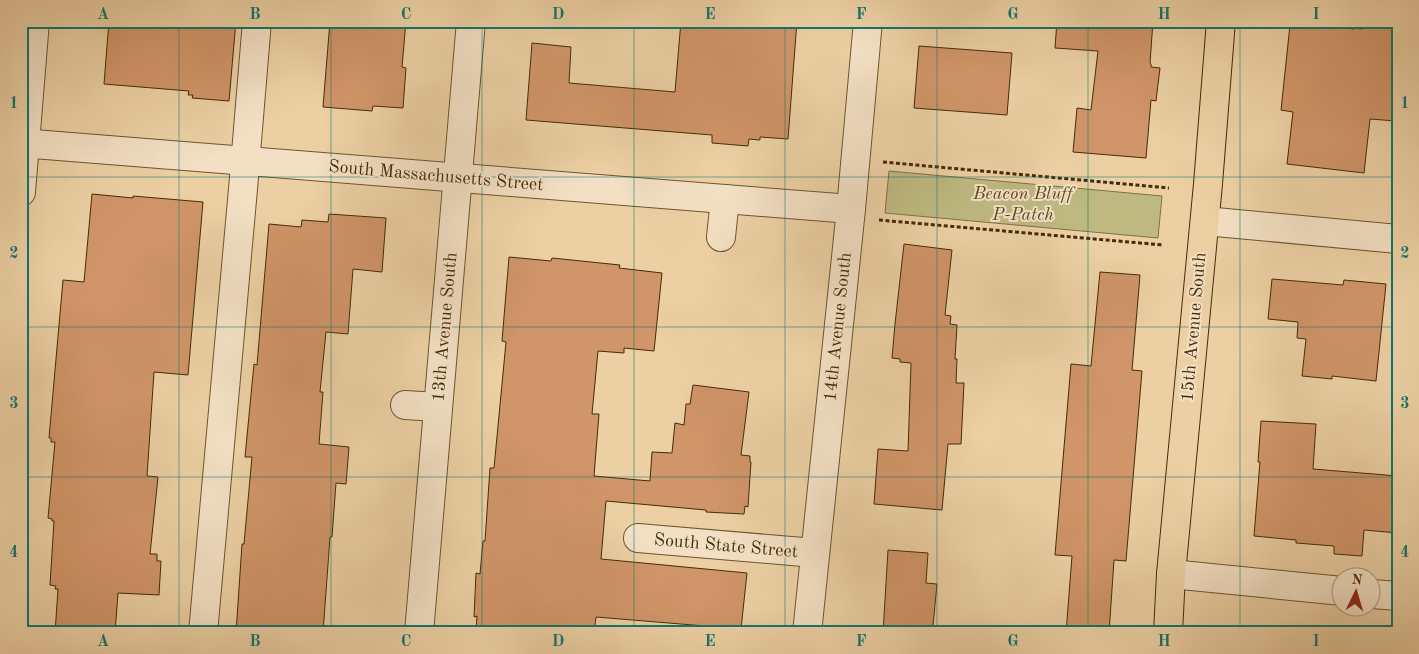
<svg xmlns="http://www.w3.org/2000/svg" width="1419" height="654" font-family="'Old Standard TT',serif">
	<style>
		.green { fill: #beb981; stroke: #807244 }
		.building { fill: #d09568; stroke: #432c07 }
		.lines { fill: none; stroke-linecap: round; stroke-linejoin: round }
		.minor-casing { stroke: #6d552e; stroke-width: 30 }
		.major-casing { stroke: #432c07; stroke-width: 30 }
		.path { stroke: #432c07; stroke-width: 3; stroke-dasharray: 4 2.5; stroke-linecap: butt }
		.minor { stroke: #f3e0c4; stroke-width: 28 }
		.major { stroke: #ecd0a4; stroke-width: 28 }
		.grid { fill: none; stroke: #0f766e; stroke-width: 1; stroke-opacity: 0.55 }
		.labels { text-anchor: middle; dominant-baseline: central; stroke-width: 4; stroke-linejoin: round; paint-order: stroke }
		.street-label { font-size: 18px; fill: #432c07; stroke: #f3e0c4 }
		.park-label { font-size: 18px; font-style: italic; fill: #5c481f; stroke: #f3e0c4 }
		.neatline { fill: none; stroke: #0f766e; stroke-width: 2 }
		.grid-label { font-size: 16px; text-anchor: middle; font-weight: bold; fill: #0f766e }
	</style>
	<rect width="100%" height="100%" fill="#ecd0a4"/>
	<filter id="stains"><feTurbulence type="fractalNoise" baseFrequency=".004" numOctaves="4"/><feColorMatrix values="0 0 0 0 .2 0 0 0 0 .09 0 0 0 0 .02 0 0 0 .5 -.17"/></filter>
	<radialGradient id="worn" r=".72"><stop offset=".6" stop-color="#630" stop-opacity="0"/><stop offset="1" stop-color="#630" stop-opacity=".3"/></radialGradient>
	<polygon class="green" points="889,171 1162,196 1158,238 885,213"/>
	<g class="building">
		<polygon points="109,21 236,21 229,101 192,98 193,95 188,95 189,91 104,84"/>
		<polygon points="330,21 406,21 402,67 406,68 403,108 373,106 372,111 323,107"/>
		<polygon points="681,21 797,21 788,139 760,137 760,140 749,139 748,146 712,143 712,135 526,120 532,43 571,47 569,83 675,92"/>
		<polygon points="1057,21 1153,21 1150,63 1151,64 1151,67 1160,68 1156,101 1151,100 1146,158 1073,152 1077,108 1091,110 1098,51 1055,48"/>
		<polygon points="1362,22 1398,25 1398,98 1396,121 1370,119 1364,173 1287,164 1293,112 1281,110 1290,25 1299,26 1299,23 1354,29 1354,28 1362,29"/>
		<polygon points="919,46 1012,53 1007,115 914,108"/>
		<polygon points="92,194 133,198 133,196 203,202 188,375 154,372 147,476 158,477 150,554 157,554 157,561 161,561 159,595 118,593 115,633 55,633 58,589 55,589 56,586 50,585 54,521 52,521 52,519 48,518 55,442 51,442 51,438 49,438 63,280 84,282"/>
		<polygon points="329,214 386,218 382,272 353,269 348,334 326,332 320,392 323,392 319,444 349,447 346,484 336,483 332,537 330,537 323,633 236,633 242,544 244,544 252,457 245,457 254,364 257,365 269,224 301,227 302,220 328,222"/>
		<polygon points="904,244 952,250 945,315 951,316 950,324 957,325 955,359 957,359 956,383 964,383 961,444 948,444 942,510 874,504 878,449 908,451 911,363 900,362 900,359 892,358 895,324"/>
		<polygon points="509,257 551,261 552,258 620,265 619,268 662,273 654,351 624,348 624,353 598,351 592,414 599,414 594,476 650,481 652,452 672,453 675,423 684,425 686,404 690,404 693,385 749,392 741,455 750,456 750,462 751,462 748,507 745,506 744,514 706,512 706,510 606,501 601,559 747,573 741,629 596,617 594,633 497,633 476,631 477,616 474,617 476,573 480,574 483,541 485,541 490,468 494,468 506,342 502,341"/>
		<polygon points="1100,272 1140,275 1132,370 1142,371 1126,561 1114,560 1109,633 1066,633 1072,556 1055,555 1071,364 1091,366"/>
		<polygon points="1272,279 1343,285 1344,280 1386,284 1376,381 1332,376 1332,379 1302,376 1306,339 1297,338 1298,322 1268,319"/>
		<polygon points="1261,421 1316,424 1313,469 1398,476 1398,533 1364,530 1362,556 1334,554 1334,546 1296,543 1296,540 1254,536 1260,462 1258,462"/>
		<polygon points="888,550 928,553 926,583 937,584 933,626 931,625 930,633 883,633"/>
	</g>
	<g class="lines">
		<g class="minor-casing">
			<g id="minor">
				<polyline points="21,143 851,209"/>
				<polyline points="21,192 35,21"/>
				<polyline points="1205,221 1398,239"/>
				<polyline points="721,237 725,199"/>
				<polyline points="405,405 438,407"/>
				<polyline points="638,538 815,553"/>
				<polyline points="1171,574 1342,591"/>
				<polyline points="1372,594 1398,596"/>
				<polyline points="203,633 243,189 257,21"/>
				<polyline points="419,633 471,21"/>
				<polyline points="807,633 851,209 868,21"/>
			</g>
		</g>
		<g class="major-casing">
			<polyline id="major" points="1168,633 1171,574 1208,184 1221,21"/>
		</g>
		<g class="path">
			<polyline points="883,162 1169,188"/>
			<polyline points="879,220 1163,245"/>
		</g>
		<use href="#minor" class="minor"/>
		<use href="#major" class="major"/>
	</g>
	<path class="grid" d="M179 21V633M331 21V633M482 21V633M634 21V633M785 21V633M937 21V633M1088 21V633M1240 21V633M21 177H1398M21 327H1398M21 477H1398"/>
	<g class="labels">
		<g class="street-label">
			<text transform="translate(436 176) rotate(5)">South Massachusetts Street</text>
			<text transform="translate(445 327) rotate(-85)">13th Avenue South</text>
			<text transform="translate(838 327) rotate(-84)">14th Avenue South</text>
			<text transform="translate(1194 327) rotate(-85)">15th Avenue South</text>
			<text transform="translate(726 546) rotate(5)">South State Street</text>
		</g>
		<g class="park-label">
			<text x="1023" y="194">Beacon Bluff<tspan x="1023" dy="21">P-Patch</tspan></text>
		</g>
	</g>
	<rect width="1419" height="654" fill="none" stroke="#ecd0a4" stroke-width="55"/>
	<g transform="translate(1356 592) rotate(5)"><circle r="24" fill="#f3e0c4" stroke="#ad9878"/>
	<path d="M0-4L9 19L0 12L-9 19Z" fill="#8f2418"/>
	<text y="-8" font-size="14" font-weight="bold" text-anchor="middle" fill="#432c07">N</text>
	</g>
	<rect x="28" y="28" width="1364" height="598" class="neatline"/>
	<g class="grid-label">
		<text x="103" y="19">A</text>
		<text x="255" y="19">B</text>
		<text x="406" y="19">C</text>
		<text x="558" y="19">D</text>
		<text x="710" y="19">E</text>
		<text x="861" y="19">F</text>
		<text x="1013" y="19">G</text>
		<text x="1164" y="19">H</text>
		<text x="1316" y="19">I</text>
		<text x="14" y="108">1</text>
		<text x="1405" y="108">1</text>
		<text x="14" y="258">2</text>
		<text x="1405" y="258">2</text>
		<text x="14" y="408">3</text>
		<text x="1405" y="408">3</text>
		<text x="14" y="557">4</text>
		<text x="1405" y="557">4</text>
		<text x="103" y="646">A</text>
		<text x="255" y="646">B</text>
		<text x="406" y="646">C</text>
		<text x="558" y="646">D</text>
		<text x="710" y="646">E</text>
		<text x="861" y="646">F</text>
		<text x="1013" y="646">G</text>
		<text x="1164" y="646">H</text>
		<text x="1316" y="646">I</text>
	</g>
	<rect width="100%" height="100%" filter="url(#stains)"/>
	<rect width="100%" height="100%" fill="url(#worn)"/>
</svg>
